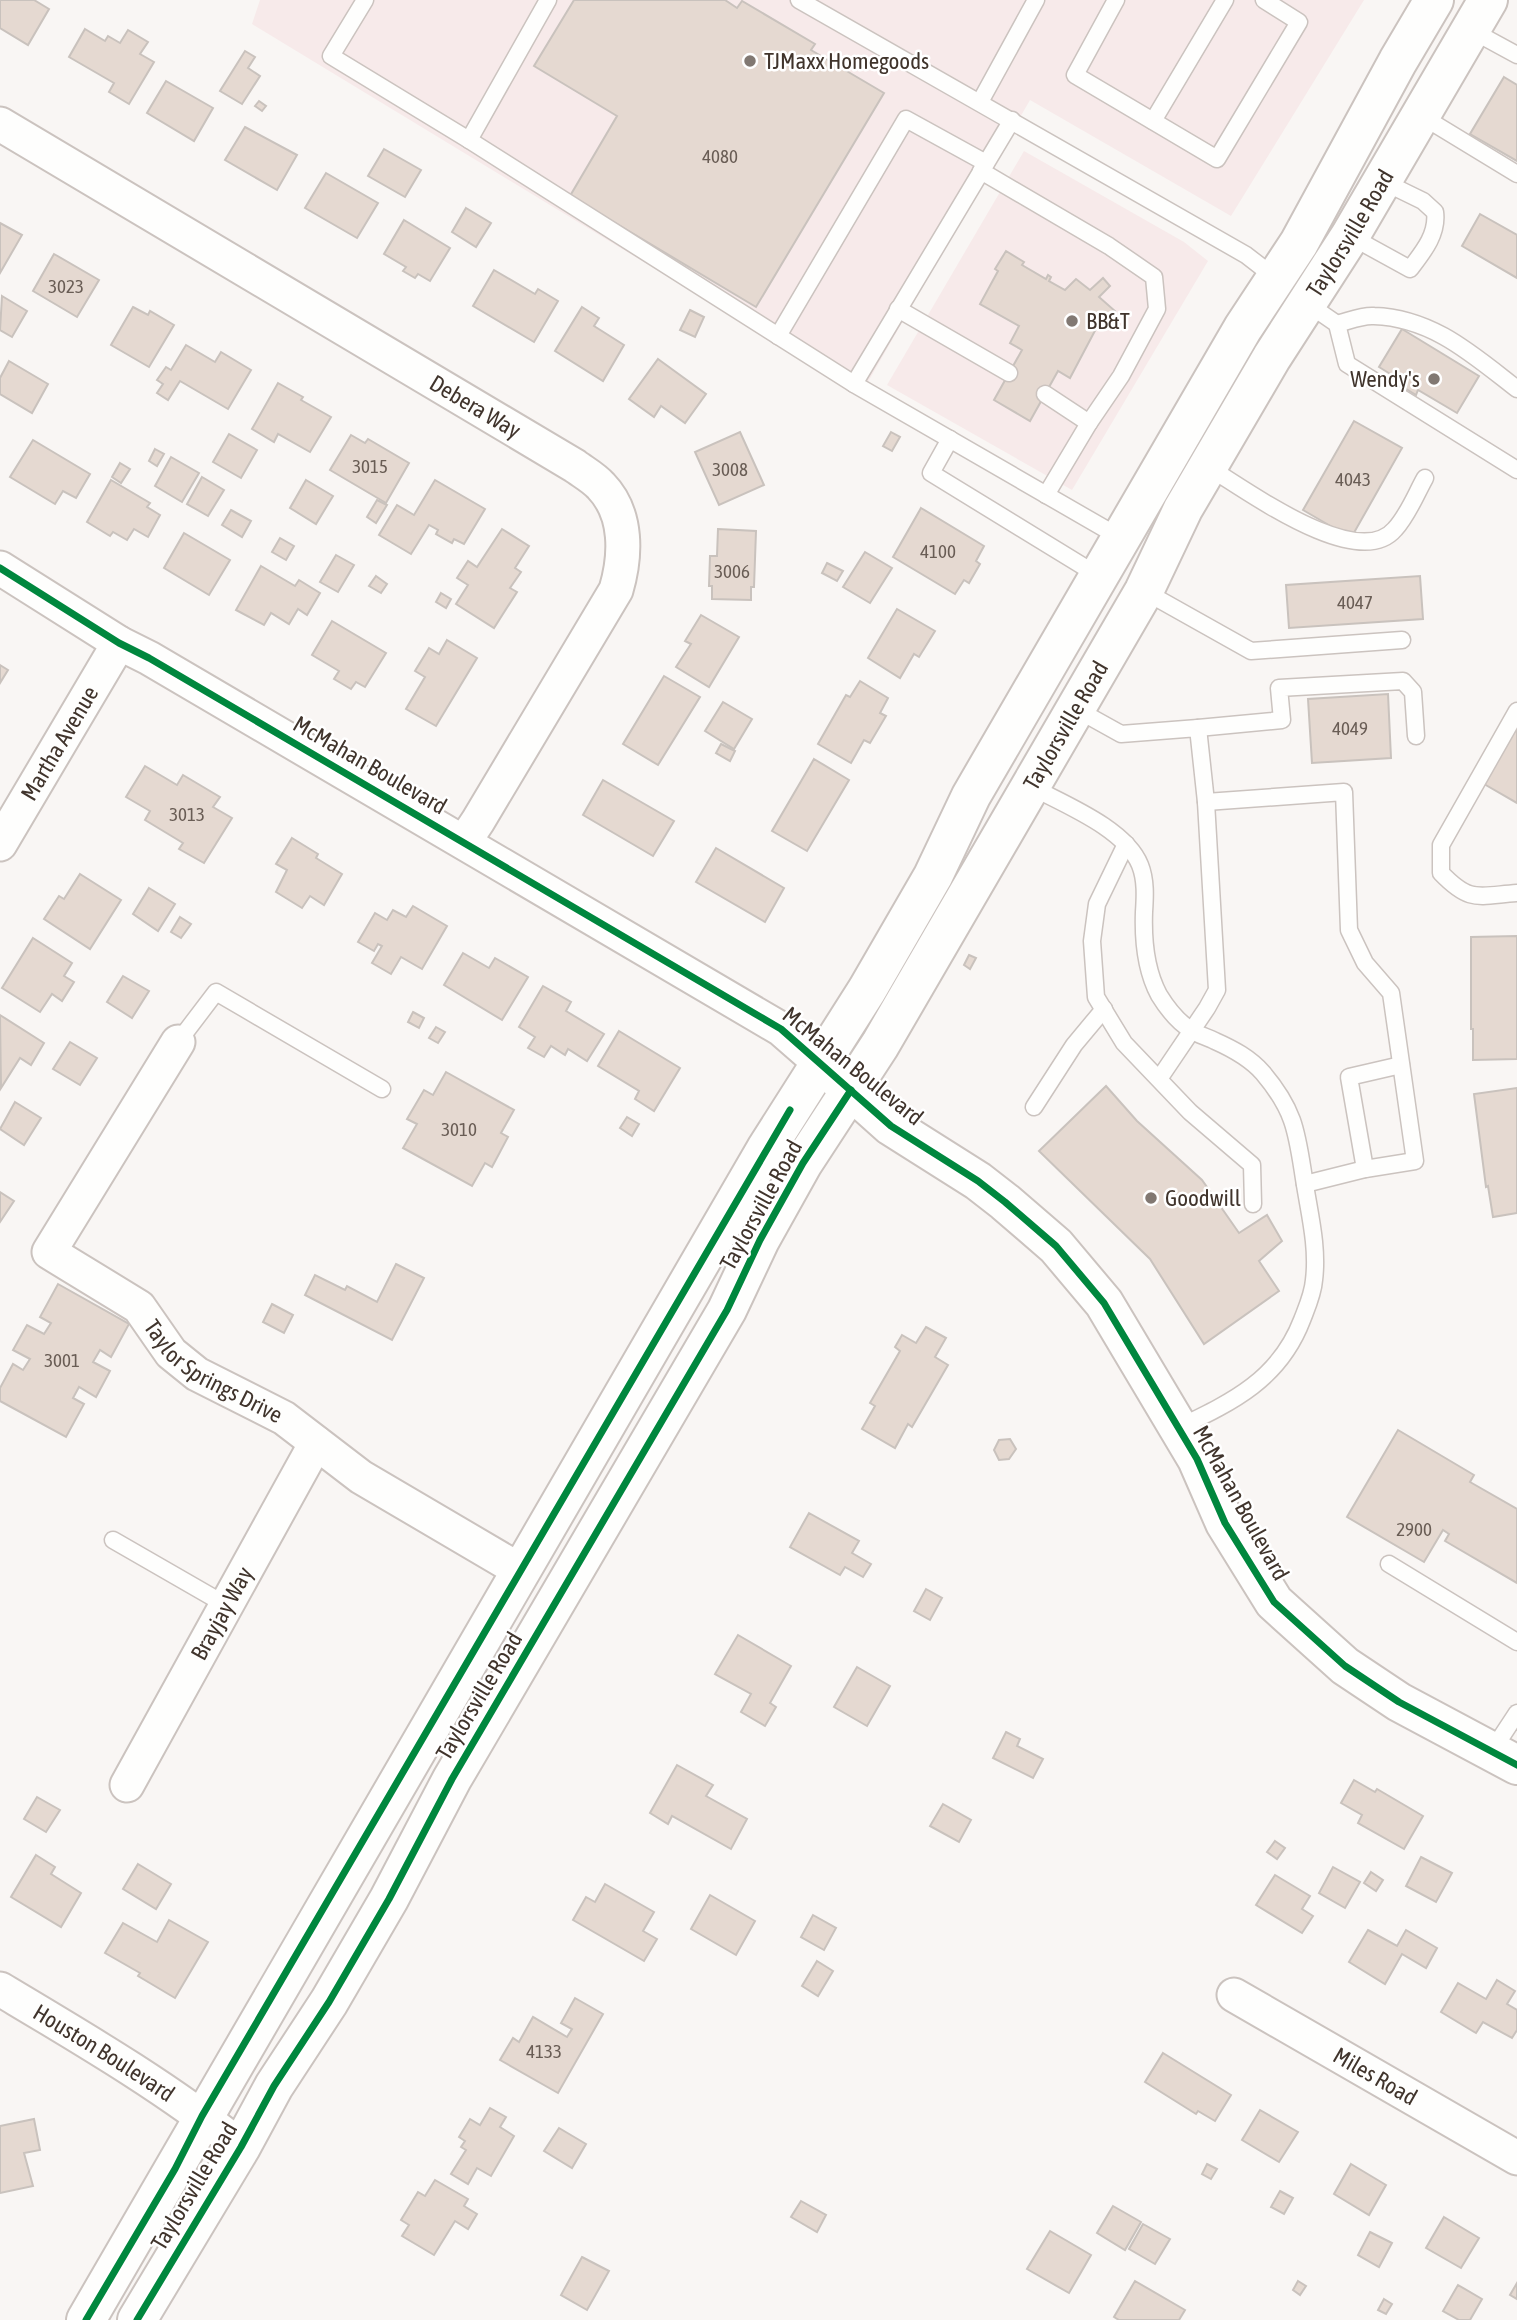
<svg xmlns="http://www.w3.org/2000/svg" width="1517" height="2320" font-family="'Asap Condensed',sans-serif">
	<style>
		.commercial { fill: #f7eaea }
		.building { fill: #e5d9d1; stroke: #c9c2bd; stroke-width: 2 }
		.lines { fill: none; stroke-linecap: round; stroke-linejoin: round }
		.lane-casing { stroke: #cbc3bf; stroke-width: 19 }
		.street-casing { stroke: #cbc3bf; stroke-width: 37 }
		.secondary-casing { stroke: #cbc3bf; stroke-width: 42 }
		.primary-casing { stroke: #cbc3bf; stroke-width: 42 }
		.lane { stroke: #fefefd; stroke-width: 16 }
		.street { stroke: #fefefd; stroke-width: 33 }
		.secondary { stroke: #fefefd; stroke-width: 38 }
		.primary { stroke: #fefefd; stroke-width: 38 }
		.cycleway-casing { stroke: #fff; stroke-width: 11 }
		.cycleway { stroke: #00873e; stroke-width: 7 }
		.poi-dot { fill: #817872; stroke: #fff; stroke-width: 2.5 }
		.labels { text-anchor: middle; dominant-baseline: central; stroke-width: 5; stroke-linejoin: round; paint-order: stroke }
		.number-label { font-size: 19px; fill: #695d55 }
		.poi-label { font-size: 23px; fill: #40342c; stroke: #fff; text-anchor: start }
		.street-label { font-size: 23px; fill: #40342c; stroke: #fff }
	</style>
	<rect width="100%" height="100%" fill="#f9f6f4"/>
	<g class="commercial">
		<polygon points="260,0 1364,0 1231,216 1030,100 861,394 252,24"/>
		<polygon points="1024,151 1184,242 1208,261 1072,490 887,385"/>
	</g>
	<g class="building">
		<polygon points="0,0 34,0 49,9 28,45 0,28"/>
		<polygon points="574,0 725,0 737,8 742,1 815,44 811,50 884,93 756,307 570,196 617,116 534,66"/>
		<polygon points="85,29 105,41 108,36 120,43 128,30 148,42 140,54 154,62 129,104 109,92 114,83 69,57"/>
		<polygon points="245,51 255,57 248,68 260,76 242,104 220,91"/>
		<polygon points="1504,77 1517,85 1517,161 1470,134"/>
		<polygon points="166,81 213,108 194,141 147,113"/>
		<polygon points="259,101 266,106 262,111 255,106"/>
		<polygon points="245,127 297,155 277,190 225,160"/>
		<polygon points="384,149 421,170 405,197 368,176"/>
		<polygon points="326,173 378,203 357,238 305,208"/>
		<polygon points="466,208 491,223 476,247 452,232"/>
		<polygon points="1480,214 1517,235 1517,278 1462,246"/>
		<polygon points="404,220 450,248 430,281 418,274 415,278 403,271 406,267 384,254"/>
		<polygon points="0,223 22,235 0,273"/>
		<polygon points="1006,251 1024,262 1022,265 1046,279 1048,275 1051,277 1049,281 1065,290 1076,279 1090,290 1103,278 1110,286 1099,297 1115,311 1101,328 1098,325 1070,378 1058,371 1030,421 994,400 1022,350 1010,343 1019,326 980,304 998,271 995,269"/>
		<polygon points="54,254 99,280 77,317 33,291"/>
		<polygon points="494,270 535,294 538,289 558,301 534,342 473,306"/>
		<polygon points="2,296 27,311 12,337 0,330"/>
		<polygon points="133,307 148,315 150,311 174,325 149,367 111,345"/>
		<polygon points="582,307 599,318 594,326 624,345 603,381 555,351"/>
		<polygon points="690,310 704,317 695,337 680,330"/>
		<polygon points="1402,329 1479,376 1457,413 1418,390 1416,395 1390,379 1392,375 1379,367"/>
		<polygon points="186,345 215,362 221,352 251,370 228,409 180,381 168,400 157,393 163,384 157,380 166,367 171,370"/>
		<polygon points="658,359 706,394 685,423 661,406 654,417 629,399"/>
		<polygon points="9,361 48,384 32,413 0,394 0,378"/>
		<polygon points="278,383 303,397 301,400 331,417 310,452 278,434 274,442 252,429"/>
		<polygon points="1354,421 1402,448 1351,538 1303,510"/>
		<polygon points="740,432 764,485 719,505 695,452"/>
		<polygon points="891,432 900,437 892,451 883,446"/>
		<polygon points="229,434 257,450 241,478 213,462"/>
		<polygon points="351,435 365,443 368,439 409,463 386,503 330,470"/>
		<polygon points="33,440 90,474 76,498 63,491 55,504 10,477"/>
		<polygon points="155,449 164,454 157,466 149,461"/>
		<polygon points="171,457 199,473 182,502 155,486"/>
		<polygon points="120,463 130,469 121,483 112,477"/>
		<polygon points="202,477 224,490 208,516 187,504"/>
		<polygon points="111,480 150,503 147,507 160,515 148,537 134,529 127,540 113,532 110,536 87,522"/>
		<polygon points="306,480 333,496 316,524 290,508"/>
		<polygon points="435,480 485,509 464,544 454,539 452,543 436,534 438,530 429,525 411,554 379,535 397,505 414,515"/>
		<polygon points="377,500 387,505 376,523 367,517"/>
		<polygon points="921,508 984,546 976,561 980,564 969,583 964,580 955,594 893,557"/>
		<polygon points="231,510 251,521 242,537 222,525"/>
		<polygon points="502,529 529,546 515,568 521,572 510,588 517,592 494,628 456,604 468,585 457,578 468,561 477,567"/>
		<polygon points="718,529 756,531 754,587 751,587 751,600 712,599 712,586 709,586 710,556 717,556"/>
		<polygon points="184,533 230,560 209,595 164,568"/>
		<polygon points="280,538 294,546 286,560 272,552"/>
		<polygon points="865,552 892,568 870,603 843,587"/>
		<polygon points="336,555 354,565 338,592 320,582"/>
		<polygon points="827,563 843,571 837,581 822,573"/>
		<polygon points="261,566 295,586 299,580 320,593 307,615 298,609 289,624 271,613 264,625 236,610"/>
		<polygon points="376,576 387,584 381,593 369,586"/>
		<polygon points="1420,576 1423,619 1289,628 1286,585"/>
		<polygon points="441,593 451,599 446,608 436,602"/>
		<polygon points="897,609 935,631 919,657 914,654 900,678 868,658"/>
		<polygon points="701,615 739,637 709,687 676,667 691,644 685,641"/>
		<polygon points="332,621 386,653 365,687 356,682 351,689 334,679 339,671 312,655"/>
		<polygon points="447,640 477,658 436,726 406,709 425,677 415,671 429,648 439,654"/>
		<polygon points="0,665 8,670 0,683"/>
		<polygon points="664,676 700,697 658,765 623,744"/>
		<polygon points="860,681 888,698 880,713 886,716 870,743 864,740 851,763 818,744 846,695 850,697"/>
		<polygon points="1388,694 1391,758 1312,763 1308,699"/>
		<polygon points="723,702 752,719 734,749 705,731"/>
		<polygon points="1517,727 1517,803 1484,784"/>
		<polygon points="721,744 735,751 730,761 716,753"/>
		<polygon points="814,759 849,780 807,851 772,831"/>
		<polygon points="145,766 177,785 183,775 220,797 213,807 232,818 204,863 179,849 183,843 145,820 150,811 126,797"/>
		<polygon points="603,780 674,821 653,856 583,815"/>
		<polygon points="292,838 318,854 316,858 342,874 324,905 310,896 302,908 276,892 287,870 276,864"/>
		<polygon points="716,848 784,888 765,922 696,882"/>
		<polygon points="80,874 121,900 90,949 44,919 59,896 64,899"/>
		<polygon points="149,888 175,904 158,931 133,914"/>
		<polygon points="413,906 447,926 422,969 401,957 391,974 372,963 382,946 378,944 374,951 358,942 375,913 387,920 393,910 406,917"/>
		<polygon points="180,917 191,924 181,938 171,932"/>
		<polygon points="1517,936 1517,1059 1473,1060 1473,1029 1471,1029 1471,937"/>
		<polygon points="33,938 72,963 64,976 74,982 62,1001 52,994 40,1012 2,988"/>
		<polygon points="463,953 489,968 495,958 528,977 502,1020 444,985"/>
		<polygon points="969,955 976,958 970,969 964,965"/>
		<polygon points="123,976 149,991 132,1018 107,1002"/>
		<polygon points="543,986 571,1002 566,1011 604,1034 587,1061 568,1049 565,1055 551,1046 544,1057 528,1048 535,1037 519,1027"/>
		<polygon points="413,1012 424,1018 419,1028 408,1022"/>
		<polygon points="0,1015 44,1043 31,1065 20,1058 1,1088"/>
		<polygon points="436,1027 445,1032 438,1043 429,1038"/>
		<polygon points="619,1031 680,1068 654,1111 635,1099 639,1091 598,1066"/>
		<polygon points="70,1042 97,1058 80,1085 53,1069"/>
		<polygon points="446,1072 514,1110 501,1133 508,1137 492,1167 485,1163 472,1186 403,1148 417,1124 407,1119 424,1090 433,1095"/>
		<polygon points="1106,1086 1137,1121 1202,1180 1239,1233 1267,1215 1282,1241 1259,1261 1279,1291 1204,1344 1150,1259 1039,1151"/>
		<polygon points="1517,1088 1517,1213 1493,1217 1488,1186 1486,1187 1474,1094"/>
		<polygon points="15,1102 41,1118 24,1145 0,1129"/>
		<polygon points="627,1117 639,1124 632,1136 620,1128"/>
		<polygon points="0,1192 14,1201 0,1222"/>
		<polygon points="396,1264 424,1278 392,1340 305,1295 315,1275 345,1290 347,1286 377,1302"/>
		<polygon points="58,1284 129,1324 111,1357 100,1350 93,1362 110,1371 96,1397 79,1387 73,1398 84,1404 66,1437 0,1401 0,1388 13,1364 23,1370 30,1359 13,1350 27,1325 44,1334 51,1323 40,1317"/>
		<polygon points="272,1304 293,1315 284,1333 263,1322"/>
		<polygon points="926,1327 946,1338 935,1357 948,1365 912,1427 908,1424 895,1448 862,1429 875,1406 870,1403 900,1351 895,1347 902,1335 916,1343"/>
		<polygon points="1398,1430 1474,1475 1470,1482 1517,1509 1517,1583 1445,1541 1449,1534 1443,1530 1424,1562 1347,1517"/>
		<polygon points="1010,1439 1016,1449 1009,1459 999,1460 994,1450 999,1440"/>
		<polygon points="809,1513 859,1541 852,1553 871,1564 863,1577 845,1567 840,1575 790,1547"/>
		<polygon points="926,1589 942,1598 930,1620 914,1611"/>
		<polygon points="738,1635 791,1666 770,1703 776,1707 765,1726 741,1712 751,1694 715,1674"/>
		<polygon points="857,1667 890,1686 867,1726 834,1707"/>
		<polygon points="1006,1732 1020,1739 1017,1746 1043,1759 1033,1778 993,1758"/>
		<polygon points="677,1765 713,1785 706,1796 747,1819 731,1849 672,1816 668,1824 650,1813"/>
		<polygon points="1354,1780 1375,1792 1377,1789 1423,1816 1404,1849 1358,1823 1362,1815 1341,1803"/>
		<polygon points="37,1797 60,1810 46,1832 24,1819"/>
		<polygon points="943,1804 971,1820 959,1842 930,1826"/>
		<polygon points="1275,1841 1285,1848 1277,1859 1267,1852"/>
		<polygon points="36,1855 55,1867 51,1874 81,1893 61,1927 11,1897"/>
		<polygon points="1421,1857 1452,1873 1436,1902 1406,1886"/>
		<polygon points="138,1864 171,1884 156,1909 123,1889"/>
		<polygon points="1333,1867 1360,1882 1345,1908 1319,1893"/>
		<polygon points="1371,1872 1383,1880 1376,1891 1364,1883"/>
		<polygon points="1275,1875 1310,1896 1302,1909 1313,1916 1302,1933 1256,1905"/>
		<polygon points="605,1884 654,1912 643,1931 657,1939 644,1961 573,1920 586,1897 595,1902"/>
		<polygon points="710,1895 755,1921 736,1955 691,1929"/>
		<polygon points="813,1915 836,1928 824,1950 801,1937"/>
		<polygon points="169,1920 208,1942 175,1998 138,1976 140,1973 105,1953 123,1923 157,1942"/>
		<polygon points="1368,1930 1397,1946 1406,1930 1437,1948 1426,1968 1402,1954 1385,1984 1349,1962"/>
		<polygon points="817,1961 833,1971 818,1996 802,1986"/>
		<polygon points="1497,1980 1515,1991 1507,2004 1517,2010 1517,2030 1512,2038 1483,2022 1476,2033 1441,2012 1458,1983 1486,1999"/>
		<polygon points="575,1998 603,2014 558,2093 500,2060 513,2038 519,2042 533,2017 567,2037 572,2029 561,2023"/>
		<polygon points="1163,2053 1231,2095 1215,2121 1198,2111 1196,2114 1145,2082"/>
		<polygon points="490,2108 506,2117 500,2127 514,2136 491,2176 477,2168 468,2184 451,2174 466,2150 461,2147 465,2141 459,2137 470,2119 480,2125"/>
		<polygon points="1260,2110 1298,2132 1279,2162 1242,2140"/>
		<polygon points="34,2119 40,2150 24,2153 33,2186 0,2193 0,2126"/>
		<polygon points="559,2128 586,2144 572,2168 544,2151"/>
		<polygon points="1207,2164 1217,2169 1211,2179 1202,2174"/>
		<polygon points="1351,2164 1386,2185 1369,2215 1334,2194"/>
		<polygon points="435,2180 468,2199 464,2206 477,2214 468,2229 455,2221 434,2255 402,2236 409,2225 401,2220 418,2192 425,2196"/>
		<polygon points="1280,2191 1293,2198 1284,2214 1271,2207"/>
		<polygon points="801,2201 826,2215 817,2232 791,2217"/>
		<polygon points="1113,2206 1141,2222 1125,2250 1097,2233"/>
		<polygon points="1444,2217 1479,2238 1461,2268 1426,2248"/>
		<polygon points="1143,2224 1170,2239 1155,2264 1129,2249"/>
		<polygon points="1050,2231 1091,2255 1069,2293 1027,2269"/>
		<polygon points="1370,2232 1392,2243 1379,2267 1358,2255"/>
		<polygon points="582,2257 609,2271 587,2310 561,2295"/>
		<polygon points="1135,2281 1185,2310 1179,2320 1119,2320 1114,2317"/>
		<polygon points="1298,2281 1306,2286 1300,2295 1293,2290"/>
		<polygon points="1517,2283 1517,2299 1510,2295"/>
		<polygon points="1458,2285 1482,2299 1470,2320 1459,2320 1443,2311"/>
		<polygon points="1384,2299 1392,2304 1386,2314 1378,2310"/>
	</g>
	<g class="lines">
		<g class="lane-casing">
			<g id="lane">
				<polyline points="365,0 331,56 469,140 854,384"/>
				<polyline points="799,0 1246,255 1277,279"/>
				<polyline points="1116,0 1075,75 1217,159 1299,22 1264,0"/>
				<polyline points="1471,30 1517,55"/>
				<polyline points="980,102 1036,0"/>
				<polyline points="1420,115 1517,174"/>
				<polyline points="1012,120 854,384 1121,538"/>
				<polyline points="1153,121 1225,0"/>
				<polyline points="469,140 548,0"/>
				<polyline points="981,171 1109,246 1154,277 1157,309 1121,376 1089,423 1046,495"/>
				<path d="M1350 236 1410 269C1423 252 1438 234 1435 212L1423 201 1382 181"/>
				<polyline points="1305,302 1337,324 1347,364 1517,470"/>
				<polyline points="898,309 1009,373"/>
				<path d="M1337 324C1349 321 1362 315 1374 316 1433 318 1473 355 1517 389"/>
				<polyline points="778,336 906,119 986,163"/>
				<polyline points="1045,394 1089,423"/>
				<polyline points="950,439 931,473 1099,576"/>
				<path d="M1208 467C1245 489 1358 573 1395 529 1408 515 1416 494 1425 478"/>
				<polyline points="1144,591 1251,651 1402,640"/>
				<polyline points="1076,709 1121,734 1198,728 1206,802 1217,990 1207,1008 1159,1079"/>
				<path d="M1517 711 1441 845V873C1470 903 1477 896 1517 893"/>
				<polyline points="1198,728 1282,720 1279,688 1403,681 1413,692 1416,736"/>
				<path d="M1030 786C1063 804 1125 828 1140 865 1146 880 1145 897 1144 912 1143 939 1146 971 1159 995 1167 1008 1178 1022 1191 1030 1198 1035 1208 1037 1215 1041 1233 1049 1250 1058 1263 1073 1297 1113 1297 1136 1305 1185 1310 1216 1318 1248 1314 1280 1313 1294 1307 1307 1302 1320 1279 1380 1232 1402 1178 1428"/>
				<polyline points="1206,802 1344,792 1349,930 1365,963 1391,993 1415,1161 1365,1169 1305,1184"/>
				<polyline points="1126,844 1097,904 1092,941 1096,997 1124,1043 1190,1112 1252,1165 1253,1204"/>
				<polyline points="178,1042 216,992 382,1089"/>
				<polyline points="1034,1107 1074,1045 1104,1009"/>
				<polyline points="1365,1169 1349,1077 1401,1065"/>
				<polyline points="113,1540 226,1605"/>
				<polyline points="1389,1564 1517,1642"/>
				<polyline points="1492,1751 1517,1713"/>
			</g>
		</g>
		<g class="street-casing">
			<g id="street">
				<path id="s1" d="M0 124 575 466C583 472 594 478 601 486 628 514 626 556 616 590L478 821 464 842"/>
				<polyline points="0,568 119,643 149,658 781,1029 820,1063"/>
				<path id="s2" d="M0 844 119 643"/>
				<path id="s3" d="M178 1042 49 1252 139 1307 171 1353 197 1374 284 1418 361 1477 521 1571"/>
				<path id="s4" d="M127 1785 316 1443"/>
				<path id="s5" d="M0 1989C82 2038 166 2087 241 2147"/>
				<path id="s6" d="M1234 1995 1517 2158"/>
			</g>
		</g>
		<g class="secondary-casing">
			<polyline id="secondary" points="825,1067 891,1126 978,1181 1005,1202 1056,1246 1104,1303 1197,1459 1225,1523 1274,1602 1345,1666 1399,1702 1517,1765"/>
		</g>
		<g class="primary-casing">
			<g id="primary">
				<polyline points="86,2320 766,1149 867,990 933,876 971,796 1243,328 1299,243 1398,61 1434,0"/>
				<path id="s7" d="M137 2320 241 2147 274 2086 329 2002 389 1899 452 1779 727 1310 760 1240 803 1163 880 1045 1144 591 1183 509 1272 357 1350 236 1488 0"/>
			</g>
		</g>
		<use href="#lane" class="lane"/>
		<use href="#street" class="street"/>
		<use href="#secondary" class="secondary"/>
		<use href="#primary" class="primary"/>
		<g class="cycleway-casing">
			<g id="cycleway">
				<polyline points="0,568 119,643 149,658 781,1029 891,1126 978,1181 1005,1202 1056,1246 1104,1303 1197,1459 1225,1523 1274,1602 1345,1666 1399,1702 1517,1765"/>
				<polyline points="86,2320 175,2169 202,2116 790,1110"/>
				<polyline points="137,2320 241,2147 274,2086 329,2002 389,1899 452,1779 727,1310 760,1240 803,1163 851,1090"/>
			</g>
		</g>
		<use href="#cycleway" class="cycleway"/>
	</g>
	<g class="poi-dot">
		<circle cx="750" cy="61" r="7"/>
		<circle cx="1072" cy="321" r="7"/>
		<circle cx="1434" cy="379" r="7"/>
		<circle cx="1151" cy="1198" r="7"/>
	</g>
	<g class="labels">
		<g class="number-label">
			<text x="720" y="156">4080</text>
			<text x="66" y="286">3023</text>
			<text x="370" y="466">3015</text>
			<text x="730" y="469">3008</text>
			<text x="1353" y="479">4043</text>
			<text x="938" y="551">4100</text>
			<text x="732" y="571">3006</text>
			<text x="1355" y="602">4047</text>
			<text x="1350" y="728">4049</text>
			<text x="187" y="814">3013</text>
			<text x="459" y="1129">3010</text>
			<text x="62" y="1360">3001</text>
			<text x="1414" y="1529">2900</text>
			<text x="544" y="2051">4133</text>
		</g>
		<g class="poi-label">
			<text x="764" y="61">TJMaxx Homegoods</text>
			<text x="1086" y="321">BB&amp;T</text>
			<text x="1420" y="379" text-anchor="end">Wendy's</text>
			<text x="1165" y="1198">Goodwill</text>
		</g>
		<g class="street-label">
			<text stroke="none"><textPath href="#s7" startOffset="2415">Taylorsville Road</textPath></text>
			<text stroke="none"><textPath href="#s1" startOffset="553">Debera Way</textPath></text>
			<text stroke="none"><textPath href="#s7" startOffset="1846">Taylorsville Road</textPath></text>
			<text stroke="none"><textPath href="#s2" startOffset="117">Martha Avenue</textPath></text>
			<text transform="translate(370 765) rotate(30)">McMahan Boulevard</text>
			<text transform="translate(853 1066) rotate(39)">McMahan Boulevard</text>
			<text transform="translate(761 1205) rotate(-61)">Taylorsville Road</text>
			<text stroke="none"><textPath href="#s3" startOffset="453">Taylor Springs Drive</textPath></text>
			<text transform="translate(1241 1503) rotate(61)">McMahan Boulevard</text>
			<text stroke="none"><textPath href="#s4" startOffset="196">Brayjay Way</textPath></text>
			<text transform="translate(479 1696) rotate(-59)">Taylorsville Road</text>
			<text stroke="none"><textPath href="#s5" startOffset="122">Houston Boulevard</textPath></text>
			<text stroke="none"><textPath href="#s6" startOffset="163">Miles Road</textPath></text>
			<text transform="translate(194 2186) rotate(-59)">Taylorsville Road</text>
		</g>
	</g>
</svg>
